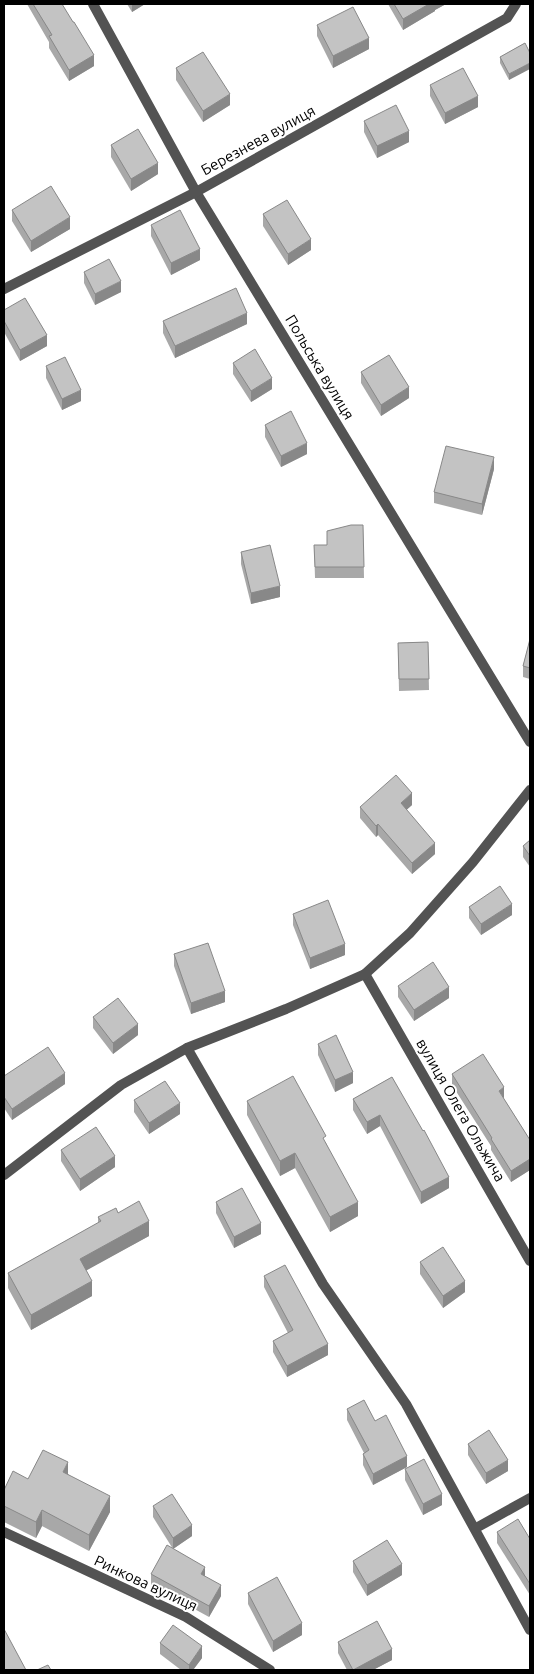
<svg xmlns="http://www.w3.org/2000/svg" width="534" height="1674" font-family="Ubuntu,sans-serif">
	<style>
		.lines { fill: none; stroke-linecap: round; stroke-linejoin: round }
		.minor { stroke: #535353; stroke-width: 10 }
		.wall { fill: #a8a8a8 }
		.shaded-wall { fill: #888 }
		.building { fill: #c3c3c3; stroke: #888 }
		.labels { text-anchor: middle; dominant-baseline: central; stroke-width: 4; stroke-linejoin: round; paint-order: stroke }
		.street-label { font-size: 15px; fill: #000; stroke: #fff }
	</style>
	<rect width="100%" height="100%" fill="#fff"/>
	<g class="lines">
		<g class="minor">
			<polyline points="93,4 196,192 530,742"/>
			<polyline points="4,289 196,192 507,18 516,4"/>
			<polyline points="365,974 530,1261"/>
			<polyline points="187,1048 323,1284 406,1404 530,1630"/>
			<polyline points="4,1175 121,1085 187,1048 286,1009 365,974 410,933 473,862 530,790"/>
			<polyline points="476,1528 530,1498"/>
			<polyline points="4,1532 186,1617 270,1670"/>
		</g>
	</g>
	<g class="wall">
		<polygon points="27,4 62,4 94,66 69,81 49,48 49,42"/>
		<polygon points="127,4 145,4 132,12"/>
		<polygon points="388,4 446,4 435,10 435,11 403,30"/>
		<polygon points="317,25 369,49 333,68 317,36"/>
		<polygon points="525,43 509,80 500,63 500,57"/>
		<polygon points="176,68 230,105 203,122 176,80"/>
		<polygon points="430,85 478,107 445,124 430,96"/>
		<polygon points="364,121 409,142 377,158 364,132"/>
		<polygon points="111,145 158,174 131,191 111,157"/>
		<polygon points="12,210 70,229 31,252 12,221"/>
		<polygon points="263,214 311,250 288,265 263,226"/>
		<polygon points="151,225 200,260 171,275 151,236"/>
		<polygon points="84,272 121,292 95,305 84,283"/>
		<polygon points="4,310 47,346 20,361 4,332"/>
		<polygon points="163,321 247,324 175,358 163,333"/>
		<polygon points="233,363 272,389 251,402 233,374"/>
		<polygon points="46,366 81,401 62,410 46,378"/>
		<polygon points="361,372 409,398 381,416 361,383"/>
		<polygon points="265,425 307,454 281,467 265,437"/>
		<polygon points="494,469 482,515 434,503 434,492"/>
		<polygon points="363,525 364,578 315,578 314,545 327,545"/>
		<polygon points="241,552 280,597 251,604 241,564"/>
		<polygon points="530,639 530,679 523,677 523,666"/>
		<polygon points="428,642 429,690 399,691 398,643"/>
		<polygon points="412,805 406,810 435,854 412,874 378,835 376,837 360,818 360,807"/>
		<polygon points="530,840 530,867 523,857 523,846"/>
		<polygon points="469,907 512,915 481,935 469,918"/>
		<polygon points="293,914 345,955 310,969 293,925"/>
		<polygon points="174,954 225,1002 191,1014 174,966"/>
		<polygon points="398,986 449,998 414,1021 398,997"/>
		<polygon points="93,1017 138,1035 113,1054 93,1028"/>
		<polygon points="318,1044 353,1083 335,1092 318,1055"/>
		<polygon points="452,1074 504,1099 530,1140 530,1170 511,1182 491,1150 491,1146 452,1085"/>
		<polygon points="4,1076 65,1084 12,1120 4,1108"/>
		<polygon points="392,1077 449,1188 421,1204 380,1126 367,1134 353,1110 353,1099"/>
		<polygon points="134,1100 180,1114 149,1134 134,1112"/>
		<polygon points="247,1101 326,1143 358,1216 330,1232 295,1168 280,1176 247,1115"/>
		<polygon points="61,1150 115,1167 80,1191 61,1161"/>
		<polygon points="216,1202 261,1234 234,1248 216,1213"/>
		<polygon points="118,1213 149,1236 86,1270 92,1296 31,1330 8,1288 8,1273 98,1223 98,1217"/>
		<polygon points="420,1262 465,1292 443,1308 420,1274"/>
		<polygon points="264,1276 328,1355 287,1377 273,1352 273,1341 288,1333 264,1287"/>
		<polygon points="347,1409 375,1421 407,1467 373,1485 363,1465 363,1454 364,1453 347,1420"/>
		<polygon points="468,1444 508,1471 486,1484 468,1455"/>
		<polygon points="405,1469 442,1505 423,1515 405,1480"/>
		<polygon points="68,1474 110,1512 89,1551 42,1526 36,1538 4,1522 4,1490 28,1479"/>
		<polygon points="153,1506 192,1536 173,1549 153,1517"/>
		<polygon points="497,1532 530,1539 530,1595 497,1543"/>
		<polygon points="353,1561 402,1575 367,1596 353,1572"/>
		<polygon points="151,1574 221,1596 209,1617 151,1585"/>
		<polygon points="248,1593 302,1635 273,1652 248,1604"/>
		<polygon points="338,1642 392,1660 373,1670 347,1670 338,1653"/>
		<polygon points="160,1643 202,1658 193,1670 181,1670 160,1654"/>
	</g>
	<g class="shaded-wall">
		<polygon points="132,4 145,4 132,12"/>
		<polygon points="429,4 446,4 435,10 435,11 403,30 403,19"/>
		<polygon points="369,38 369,49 333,68 333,56"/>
		<polygon points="94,55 94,66 69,81 69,70"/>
		<polygon points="530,63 530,69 509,80 509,74"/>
		<polygon points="230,94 230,105 203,122 203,111"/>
		<polygon points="478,96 478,107 445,124 445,113"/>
		<polygon points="409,131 409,142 377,158 377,146"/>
		<polygon points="158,163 158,174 131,191 131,179"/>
		<polygon points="70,217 70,229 31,252 31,241"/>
		<polygon points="311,239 311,250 288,265 288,254"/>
		<polygon points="200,249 200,260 171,275 171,263"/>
		<polygon points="121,281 121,292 95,305 95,294"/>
		<polygon points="247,313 247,324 175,358 175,346"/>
		<polygon points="47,335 47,346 20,361 20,350"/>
		<polygon points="272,378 272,389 251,402 251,391"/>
		<polygon points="409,387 409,398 381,416 381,405"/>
		<polygon points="81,390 81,401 62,410 62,399"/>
		<polygon points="307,443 307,454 281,467 281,456"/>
		<polygon points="494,457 494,469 482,515 482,504"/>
		<polygon points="280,586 280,597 251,604 251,593"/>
		<polygon points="412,793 412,805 401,815 401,803"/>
		<polygon points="378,824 378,835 376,837 376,826"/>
		<polygon points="435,843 435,854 412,874 412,863"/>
		<polygon points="512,904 512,915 481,935 481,924"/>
		<polygon points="345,944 345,955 310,969 310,958"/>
		<polygon points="449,987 449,998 414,1021 414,1010"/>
		<polygon points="225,991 225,1002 191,1014 191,1003"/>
		<polygon points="138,1024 138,1035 113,1054 113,1043"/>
		<polygon points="353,1072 353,1083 335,1092 335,1080"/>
		<polygon points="65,1073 65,1084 12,1120 12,1109"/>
		<polygon points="504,1087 504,1099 499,1091"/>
		<polygon points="180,1103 180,1114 149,1134 149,1123"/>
		<polygon points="380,1115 380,1126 367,1134 367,1122"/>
		<polygon points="295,1153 295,1168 280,1176 280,1161"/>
		<polygon points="115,1156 115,1167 80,1191 80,1179"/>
		<polygon points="530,1159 530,1170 511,1182 511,1171"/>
		<polygon points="449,1177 449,1188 421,1204 421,1192"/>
		<polygon points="358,1202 358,1216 330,1232 330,1217"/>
		<polygon points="149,1221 149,1236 80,1274 80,1259"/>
		<polygon points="261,1223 261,1234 234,1248 234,1237"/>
		<polygon points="92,1281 92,1296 31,1330 31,1315"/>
		<polygon points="465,1281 465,1292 443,1308 443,1296"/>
		<polygon points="328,1344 328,1355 287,1377 287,1366"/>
		<polygon points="407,1456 407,1467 373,1485 373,1474"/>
		<polygon points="508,1460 508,1471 486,1484 486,1473"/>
		<polygon points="68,1462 68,1478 63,1472"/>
		<polygon points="442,1494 442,1505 423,1515 423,1504"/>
		<polygon points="110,1496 110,1512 89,1551 89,1535"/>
		<polygon points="42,1510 42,1526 36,1538 36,1522"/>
		<polygon points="192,1525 192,1536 173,1549 173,1538"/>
		<polygon points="402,1564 402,1575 367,1596 367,1585"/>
		<polygon points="205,1567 205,1578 201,1574"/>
		<polygon points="221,1585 221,1596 209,1617 209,1606"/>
		<polygon points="302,1623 302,1635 273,1652 273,1641"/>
		<polygon points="202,1646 202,1658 193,1670 189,1670 189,1665"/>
		<polygon points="392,1649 392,1660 373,1670 353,1670"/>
	</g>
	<g class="building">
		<polygon points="33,4 62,4 73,22 74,22 94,55 69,70 49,36 52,35"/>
		<polygon points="394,4 429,4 403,19"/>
		<polygon points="353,7 369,38 333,56 317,25"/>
		<polygon points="525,43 530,53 530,63 509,74 500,57"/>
		<polygon points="203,52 230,94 203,111 176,68"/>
		<polygon points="463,68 478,96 445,113 430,85"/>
		<polygon points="396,105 409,131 377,146 364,121"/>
		<polygon points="138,129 158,163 131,179 111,145"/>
		<polygon points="51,186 70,217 31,241 12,210"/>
		<polygon points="287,200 311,239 288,254 263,214"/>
		<polygon points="180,210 200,249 171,263 151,225"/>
		<polygon points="109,259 121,281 95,294 84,272"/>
		<polygon points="236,288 247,313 175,346 163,321"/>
		<polygon points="25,298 47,335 20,350 4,321 4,310"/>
		<polygon points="255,349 272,378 251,391 233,363"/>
		<polygon points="389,355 409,387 381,405 361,372"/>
		<polygon points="65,357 81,390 62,399 46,366"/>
		<polygon points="291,411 307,443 281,456 265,425"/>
		<polygon points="446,446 494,457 482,504 434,492"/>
		<polygon points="351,525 363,525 364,567 315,567 314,545 327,545 327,531"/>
		<polygon points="270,545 280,586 251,593 241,552"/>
		<polygon points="530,639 530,668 523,666"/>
		<polygon points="428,642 429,679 399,679 398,643"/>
		<polygon points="396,775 412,793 401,803 435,843 412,863 378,824 376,826 360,807"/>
		<polygon points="530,840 530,856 523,846"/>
		<polygon points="500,886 512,904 481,924 469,907"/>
		<polygon points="328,900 345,944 310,958 293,914"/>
		<polygon points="208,943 225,991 191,1003 174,954"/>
		<polygon points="433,962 449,987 414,1010 398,986"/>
		<polygon points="118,998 138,1024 113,1043 93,1017"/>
		<polygon points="336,1035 353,1072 335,1080 318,1044"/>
		<polygon points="48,1047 65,1073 12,1109 4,1097 4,1076"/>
		<polygon points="483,1054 504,1087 499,1091 530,1140 530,1159 511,1171 491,1139 492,1138 452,1074"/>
		<polygon points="293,1076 326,1136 323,1138 358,1202 330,1217 295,1153 280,1161 247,1101"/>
		<polygon points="392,1077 423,1131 424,1130 449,1177 421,1192 380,1115 367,1122 353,1099"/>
		<polygon points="165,1081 180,1103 149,1123 134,1100"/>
		<polygon points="96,1127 115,1156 80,1179 61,1150"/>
		<polygon points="242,1188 261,1223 234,1237 216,1202"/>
		<polygon points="139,1201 149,1221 80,1259 92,1281 31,1315 8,1273 101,1221 98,1217 116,1208 118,1213"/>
		<polygon points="443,1247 465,1281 443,1296 420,1262"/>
		<polygon points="285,1265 328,1344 287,1366 273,1341 293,1330 264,1276"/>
		<polygon points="364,1400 375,1421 386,1415 407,1456 373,1474 363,1454 369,1450 347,1409"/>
		<polygon points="489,1430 508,1460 486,1473 468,1444"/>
		<polygon points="43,1450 68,1462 63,1472 110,1496 89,1535 42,1510 36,1522 4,1506 4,1490 13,1471 28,1479"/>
		<polygon points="424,1459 442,1494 423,1504 405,1469"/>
		<polygon points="172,1494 192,1525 173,1538 153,1506"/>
		<polygon points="518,1519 530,1539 530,1584 497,1532"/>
		<polygon points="387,1540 402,1564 367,1585 353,1561"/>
		<polygon points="167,1545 205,1567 201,1574 221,1585 209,1606 151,1574"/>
		<polygon points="277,1577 302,1623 273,1641 248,1593"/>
		<polygon points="377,1621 392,1649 353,1670 338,1642"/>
		<polygon points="173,1625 202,1646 189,1665 160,1643"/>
		<polygon points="4,1629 26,1670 4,1670"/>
		<polygon points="48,1665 51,1670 37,1670"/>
	</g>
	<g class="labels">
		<g class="street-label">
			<text transform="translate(258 140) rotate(-29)">Березнева вулиця</text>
			<text transform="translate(320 367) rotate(59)">Польська вулиця</text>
			<text transform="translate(461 1110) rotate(60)">вулиця Олега Ольжича</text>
			<text transform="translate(146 1583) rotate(25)">Ринкова вулиця</text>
		</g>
	</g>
	<rect width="534" height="1674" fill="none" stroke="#000000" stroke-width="10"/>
</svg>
